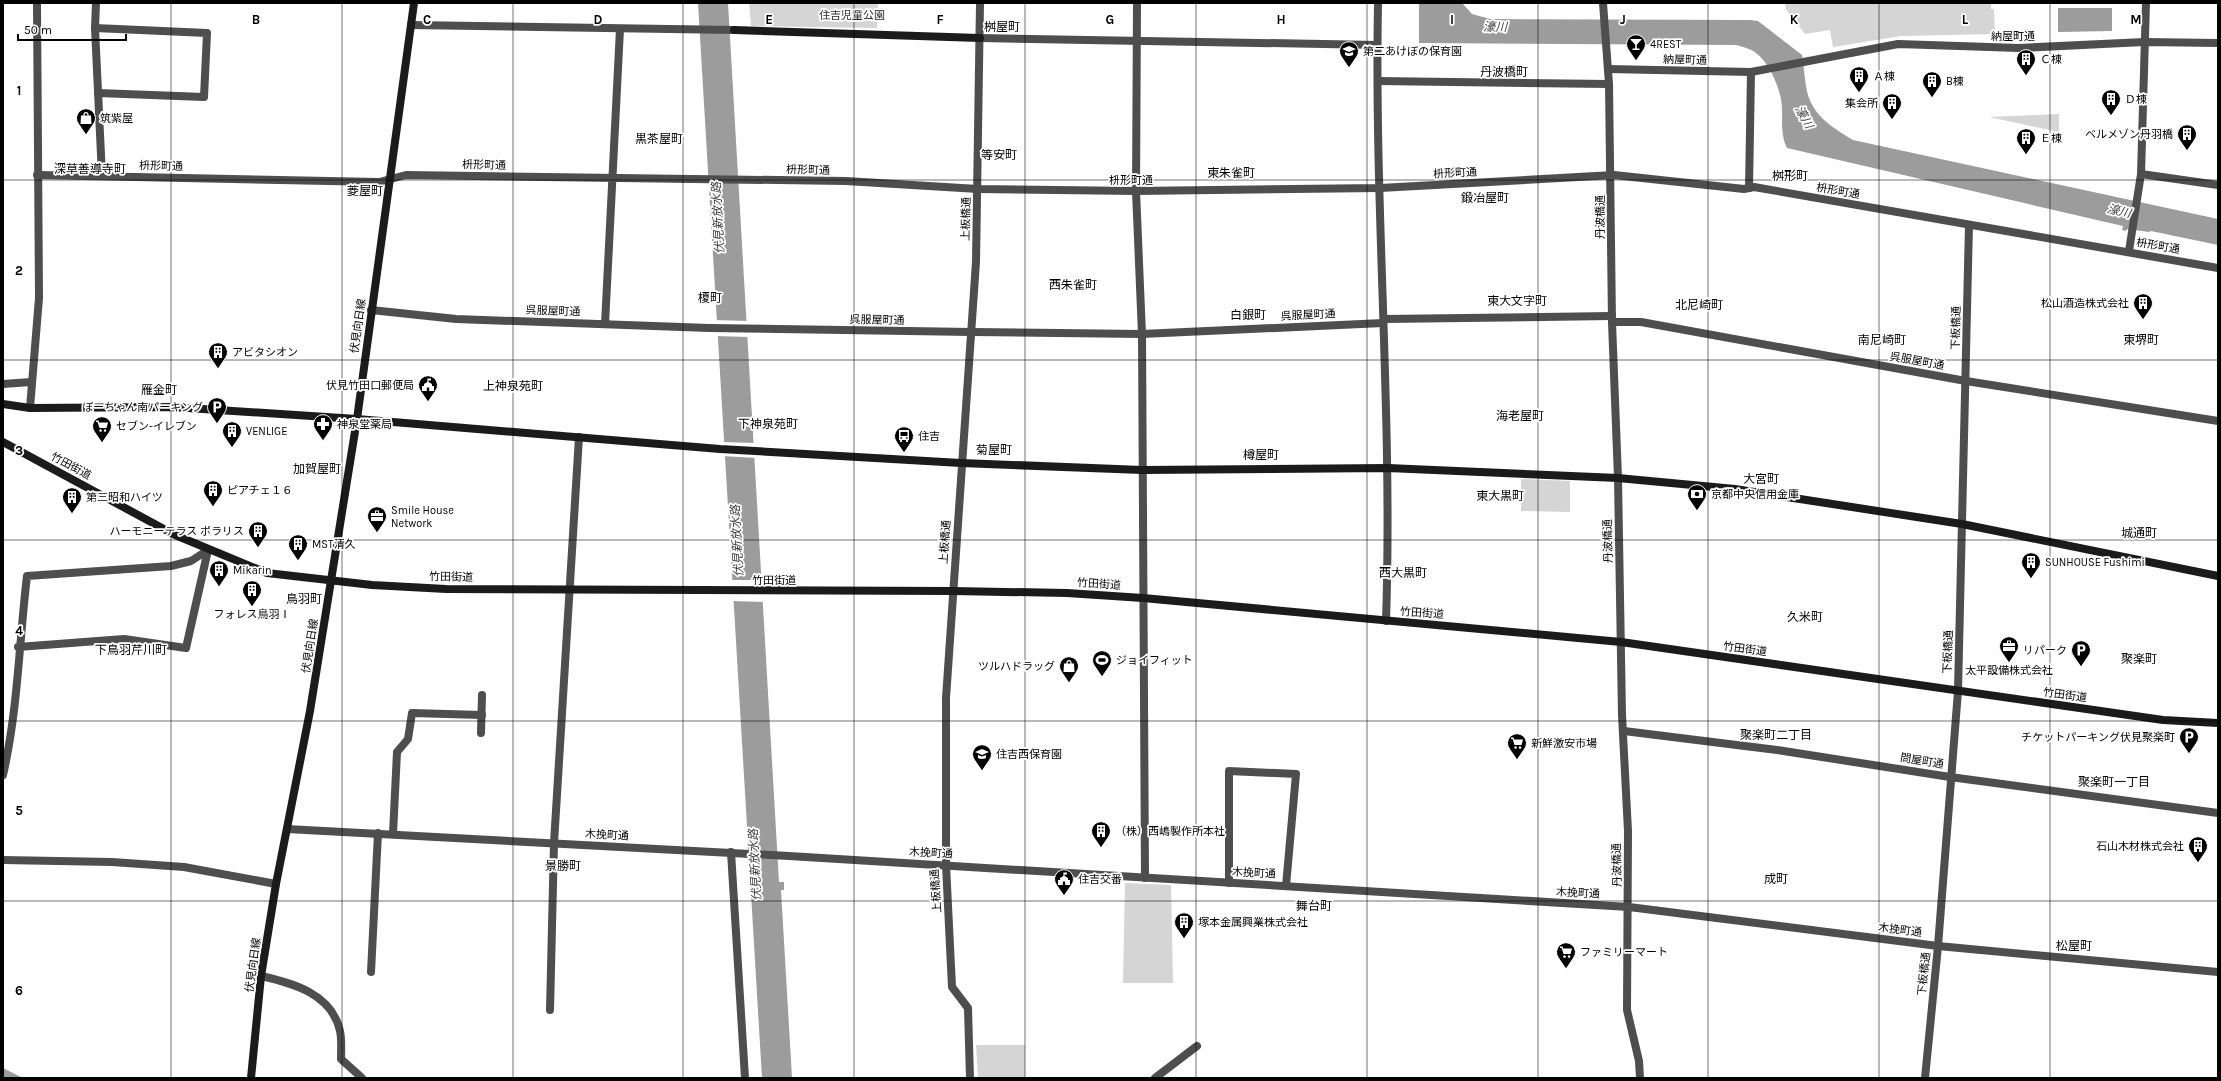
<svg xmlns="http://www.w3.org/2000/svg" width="2221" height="1081" font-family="Karla,'Noto Sans JP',sans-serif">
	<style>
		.green { fill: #d5d5d5 }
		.water { fill: #9c9c9c }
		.pier { fill: #fff }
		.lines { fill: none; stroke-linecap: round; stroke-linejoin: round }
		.street { stroke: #4e4e4e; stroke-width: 8 }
		.secondary { stroke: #1b1b1b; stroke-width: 8 }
		.grid { fill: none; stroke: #000; stroke-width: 1; stroke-opacity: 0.55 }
		.labels { text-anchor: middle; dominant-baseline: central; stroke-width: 3.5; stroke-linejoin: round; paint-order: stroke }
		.park-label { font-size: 11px; fill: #2c2c2c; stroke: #fff }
		.street-label { font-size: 11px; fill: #000; stroke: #fff }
		.poi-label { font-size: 11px; fill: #000; stroke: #fff; text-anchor: start }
		.neighbourhood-label { font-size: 12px; fill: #000; stroke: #fff }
		.water-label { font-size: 12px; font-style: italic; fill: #3d3d3d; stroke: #fff }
		.grid-label { font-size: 13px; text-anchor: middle; font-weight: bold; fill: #000; stroke: #fff; stroke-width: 3.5; stroke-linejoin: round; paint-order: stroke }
	</style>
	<rect width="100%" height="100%" fill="#fff"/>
	<g class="green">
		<polygon points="749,3 878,3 877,28 751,26"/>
		<polygon points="1785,3 1991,3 1991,9 1994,9 1995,34 1901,36 1833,47 1830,30 1805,34 1786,9"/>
		<polygon points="2059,114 2059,132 1989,117"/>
		<polygon points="1521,479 1570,481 1570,512 1521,511"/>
		<polygon points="1125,883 1171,885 1173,983 1123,983"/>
		<polygon points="976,1045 1025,1045 1025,1078 978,1078"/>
	</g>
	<g class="water">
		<polygon points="698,3 728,3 779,882 784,882 784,890 781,890 792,1078 762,1078"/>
		<path d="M1419 3H1462L1472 14 1490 19 1751 20 1758 21 1802 55C1804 65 1804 75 1806 86 1810 114 1830 126 1853 140L2218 219V245L2151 231 2149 232 2127 229 2126 231 2122 230 2123 226 1787 148C1779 132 1784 117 1781 99 1778 84 1769 63 1756 53 1751 49 1743 47 1736 45L1419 43Z"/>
		<polygon points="2058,8 2112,8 2112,31 2058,32"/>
		<polygon points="3,1068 23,1078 3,1078"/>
	</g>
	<g class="pier">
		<polygon points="714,320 748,321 749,337 715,336"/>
		<polygon points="721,442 756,443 757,458 722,456"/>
		<polygon points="730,580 764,580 766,602 731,601"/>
	</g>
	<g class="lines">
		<g class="street">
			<polyline points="96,3 95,28 102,176"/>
			<polyline points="1137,3 1136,191 1142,334 1145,878"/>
			<path d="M1378 3C1374 209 1393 415 1386 621"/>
			<polyline points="1603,3 1609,84 1612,322 1618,478 1622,715 1628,831 1627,1010 1639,1061 1640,1078"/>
			<polyline points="411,25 734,30"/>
			<polyline points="95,28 207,33 204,97 98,93"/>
			<polyline points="980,38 1377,45"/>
			<polyline points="1608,69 1751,72 1898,44 2019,48 2144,42 2218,43"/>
			<polyline points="1378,81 1609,84"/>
			<polyline points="2141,174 2218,185"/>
			<polyline points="37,175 379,182 406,175 846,181 978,189 1136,191 1380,188 1614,175 1744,189 1754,187 2218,268"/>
			<polyline points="1749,188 1751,72"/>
			<polyline points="2129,251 2141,174 2146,3"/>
			<polyline points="371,310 456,319 709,328 972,332 1142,334 1383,323"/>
			<polyline points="1384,319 1612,316"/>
			<polyline points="1612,322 1641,322 1966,381 2218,421"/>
			<polyline points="605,324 620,29"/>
			<polyline points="3,384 31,382"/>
			<polyline points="30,408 39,298 37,3"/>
			<polyline points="1624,731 1777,750 1950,777 2218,813"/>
			<polyline points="481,733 482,695"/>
			<path d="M3 775C18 710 19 642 27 576L171 566 191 561 208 550 186 648 124 639 18 647"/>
			<polyline points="287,829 789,856 1629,907 1938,946 2218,972"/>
			<polyline points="393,834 397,752 408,739 412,713 482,715"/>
			<polyline points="731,852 745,1078"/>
			<polyline points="3,860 112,862 184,867 276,884"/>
			<polyline points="1229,883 1229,771 1296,774 1286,886"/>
			<polyline points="371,972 378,833"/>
			<path d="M261 976C293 983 332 994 340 1031 342 1040 341 1050 341 1059L362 1078"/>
			<polyline points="550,1010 554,843 579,437"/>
			<polyline points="970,1078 968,1008 952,987 946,865 946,698 976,262 980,3"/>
			<polyline points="1155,1078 1197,1046"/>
			<polyline points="1925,1078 1938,946 1958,691 1969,225"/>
		</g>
		<g class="secondary">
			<polyline points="734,30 980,38"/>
			<polyline points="3,404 30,408 172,407 357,419 720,449 961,463 1142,470 1388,468 1618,478 1735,489 1962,524 2218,576"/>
			<polyline points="3,442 175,535 267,573 372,585 446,589 953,591 1067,593 1143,598 1621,642 2163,720 2218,723"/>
			<polyline points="251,1078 261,976 276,884 310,711 357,419 414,3"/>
		</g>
	</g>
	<path class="grid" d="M171 3V1078M342 3V1078M513 3V1078M683 3V1078M854 3V1078M1025 3V1078M1196 3V1078M1367 3V1078M1538 3V1078M1708 3V1078M1879 3V1078M2050 3V1078M3 180H2218M3 360H2218M3 540H2218M3 721H2218M3 901H2218"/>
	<defs>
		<g id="bar-pin" transform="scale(1)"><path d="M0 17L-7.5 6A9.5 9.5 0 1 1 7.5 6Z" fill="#000" stroke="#fff"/><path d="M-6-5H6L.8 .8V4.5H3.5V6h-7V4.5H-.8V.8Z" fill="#fff"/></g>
		<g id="school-pin" transform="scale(1)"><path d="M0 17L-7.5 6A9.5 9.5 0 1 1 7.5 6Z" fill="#000" stroke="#fff"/><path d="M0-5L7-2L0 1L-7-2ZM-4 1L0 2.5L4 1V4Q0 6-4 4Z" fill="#fff"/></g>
		<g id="building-pin" transform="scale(1)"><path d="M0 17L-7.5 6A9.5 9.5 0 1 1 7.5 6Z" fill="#000" stroke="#fff"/><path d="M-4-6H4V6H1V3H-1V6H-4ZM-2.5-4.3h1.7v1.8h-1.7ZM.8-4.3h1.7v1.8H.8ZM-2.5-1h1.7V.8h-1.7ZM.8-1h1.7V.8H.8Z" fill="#fff"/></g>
		<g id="shop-pin" transform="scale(1)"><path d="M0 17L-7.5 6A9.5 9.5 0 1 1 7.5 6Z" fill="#000" stroke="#fff"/><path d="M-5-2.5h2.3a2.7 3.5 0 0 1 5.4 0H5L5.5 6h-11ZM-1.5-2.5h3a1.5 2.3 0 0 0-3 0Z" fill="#fff"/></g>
		<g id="civic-pin" transform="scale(1)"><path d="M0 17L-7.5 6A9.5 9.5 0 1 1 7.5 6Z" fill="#000" stroke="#fff"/><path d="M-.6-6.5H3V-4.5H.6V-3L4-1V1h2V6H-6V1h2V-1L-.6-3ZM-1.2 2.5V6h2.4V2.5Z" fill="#fff"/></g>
		<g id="parking-pin" transform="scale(1)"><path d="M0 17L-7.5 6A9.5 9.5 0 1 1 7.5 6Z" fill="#000" stroke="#fff"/><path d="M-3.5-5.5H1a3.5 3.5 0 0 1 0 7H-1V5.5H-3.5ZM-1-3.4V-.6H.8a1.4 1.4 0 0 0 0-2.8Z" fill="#fff"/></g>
		<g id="pharmacy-pin" transform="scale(1)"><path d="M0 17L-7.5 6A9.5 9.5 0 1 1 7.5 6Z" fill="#000" stroke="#fff"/><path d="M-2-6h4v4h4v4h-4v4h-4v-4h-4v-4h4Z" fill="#fff"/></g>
		<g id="supermarket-pin" transform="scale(1)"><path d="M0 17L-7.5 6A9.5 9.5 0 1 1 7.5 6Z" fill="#000" stroke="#fff"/><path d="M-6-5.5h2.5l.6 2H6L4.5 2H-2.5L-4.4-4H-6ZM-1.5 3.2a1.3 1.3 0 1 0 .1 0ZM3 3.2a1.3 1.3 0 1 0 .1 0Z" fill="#fff"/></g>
		<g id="bus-pin" transform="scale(1)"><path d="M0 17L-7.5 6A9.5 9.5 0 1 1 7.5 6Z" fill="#000" stroke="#fff"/><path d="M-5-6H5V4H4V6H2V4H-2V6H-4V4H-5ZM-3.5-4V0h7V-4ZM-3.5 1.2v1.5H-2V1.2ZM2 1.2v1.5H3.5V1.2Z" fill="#fff"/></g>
		<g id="bank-pin" transform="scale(1)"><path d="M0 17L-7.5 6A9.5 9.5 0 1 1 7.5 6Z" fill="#000" stroke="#fff"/><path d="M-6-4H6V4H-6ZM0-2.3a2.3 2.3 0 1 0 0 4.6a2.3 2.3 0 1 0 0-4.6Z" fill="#fff"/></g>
		<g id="office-pin" transform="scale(1)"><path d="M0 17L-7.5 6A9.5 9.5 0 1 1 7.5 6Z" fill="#000" stroke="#fff"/><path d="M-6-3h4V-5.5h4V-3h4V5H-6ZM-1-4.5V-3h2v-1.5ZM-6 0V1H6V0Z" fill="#fff"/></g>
		<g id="stadium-pin" transform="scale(1)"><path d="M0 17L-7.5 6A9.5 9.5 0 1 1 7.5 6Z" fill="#000" stroke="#fff"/><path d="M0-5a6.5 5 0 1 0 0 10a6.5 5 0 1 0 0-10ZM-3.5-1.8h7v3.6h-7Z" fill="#fff"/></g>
	</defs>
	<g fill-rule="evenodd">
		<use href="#bar-pin" x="1636" y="44"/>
		<use href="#school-pin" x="1349" y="51"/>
		<use href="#building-pin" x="2026" y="59"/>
		<use href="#building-pin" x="1859" y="76"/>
		<use href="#building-pin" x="1932" y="81"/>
		<use href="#building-pin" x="2111" y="99"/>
		<use href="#building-pin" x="1892" y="103"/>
		<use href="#shop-pin" x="86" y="118"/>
		<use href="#building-pin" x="2187" y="134"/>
		<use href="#building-pin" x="2026" y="138"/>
		<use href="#building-pin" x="2143" y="303"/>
		<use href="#building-pin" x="218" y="352"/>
		<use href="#civic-pin" x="428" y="385"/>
		<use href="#parking-pin" x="217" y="407"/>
		<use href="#pharmacy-pin" x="323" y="424"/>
		<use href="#supermarket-pin" x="102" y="426"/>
		<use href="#building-pin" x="232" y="431"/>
		<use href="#bus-pin" x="904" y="436"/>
		<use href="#building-pin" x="213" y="490"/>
		<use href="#bank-pin" x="1697" y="494"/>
		<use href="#building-pin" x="72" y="497"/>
		<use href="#office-pin" x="377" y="516"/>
		<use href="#building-pin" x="258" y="531"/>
		<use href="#building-pin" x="298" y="544"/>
		<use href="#building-pin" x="2031" y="562"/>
		<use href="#building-pin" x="219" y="570"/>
		<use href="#building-pin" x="252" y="590"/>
		<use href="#office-pin" x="2009" y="646"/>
		<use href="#parking-pin" x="2081" y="650"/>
		<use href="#stadium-pin" x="1102" y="660"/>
		<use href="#shop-pin" x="1069" y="666"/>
		<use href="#parking-pin" x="2189" y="737"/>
		<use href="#supermarket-pin" x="1517" y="743"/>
		<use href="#school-pin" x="982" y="754"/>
		<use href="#building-pin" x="1101" y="831"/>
		<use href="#building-pin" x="2198" y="846"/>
		<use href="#civic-pin" x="1064" y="879"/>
		<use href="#building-pin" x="1184" y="922"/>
		<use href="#supermarket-pin" x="1566" y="952"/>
	</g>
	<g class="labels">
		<g class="park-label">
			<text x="852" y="15">住吉児童公園</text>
		</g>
		<g class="street-label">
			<text x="2013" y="36">納屋町通</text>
			<text transform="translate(1685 60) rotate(1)">納屋町通</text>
			<text transform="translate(484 165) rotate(1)">枡形町通</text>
			<text transform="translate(161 166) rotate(1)">枡形町通</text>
			<text transform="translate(808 170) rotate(1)">枡形町通</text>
			<text transform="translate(1455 173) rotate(-3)">枡形町通</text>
			<text x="1131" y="180">枡形町通</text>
			<text transform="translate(1838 191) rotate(10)">枡形町通</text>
			<text transform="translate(1600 217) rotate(-90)">丹波橋通</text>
			<text transform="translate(966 219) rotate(-89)">上板橋通</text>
			<text transform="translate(2158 246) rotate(10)">枡形町通</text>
			<text transform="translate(553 311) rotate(2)">呉服屋町通</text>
			<text transform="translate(1308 315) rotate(-3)">呉服屋町通</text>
			<text transform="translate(877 320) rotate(1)">呉服屋町通</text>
			<text transform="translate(358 326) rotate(-82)">伏見向日線</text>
			<text transform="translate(1956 328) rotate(-89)">下板橋通</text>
			<text transform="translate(1917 361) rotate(10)">呉服屋町通</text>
			<text transform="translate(71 466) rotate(28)">竹田街道</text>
			<text transform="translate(1608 541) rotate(-91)">丹波橋通</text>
			<text transform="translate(945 542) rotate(-86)">上板橋通</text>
			<text transform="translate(451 577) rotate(1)">竹田街道</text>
			<text x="774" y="580">竹田街道</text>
			<text transform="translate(1099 584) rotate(4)">竹田街道</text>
			<text transform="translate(1422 613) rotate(4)">竹田街道</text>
			<text transform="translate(310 646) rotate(-81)">伏見向日線</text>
			<text transform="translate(1745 649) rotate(8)">竹田街道</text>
			<text transform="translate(1948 652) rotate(-88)">下板橋通</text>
			<text transform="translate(2065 695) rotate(8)">竹田街道</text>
			<text transform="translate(1922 761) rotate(9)">問屋町通</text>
			<text transform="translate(607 835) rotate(3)">木挽町通</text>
			<text transform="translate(931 853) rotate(3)">木挽町通</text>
			<text transform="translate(1617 865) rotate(-91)">丹波橋通</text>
			<text transform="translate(1254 873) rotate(3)">木挽町通</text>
			<text transform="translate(936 891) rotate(-94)">上板橋通</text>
			<text transform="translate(1578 893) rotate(3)">木挽町通</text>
			<text transform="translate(1900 930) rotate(7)">木挽町通</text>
			<text transform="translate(253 965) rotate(-82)">伏見向日線</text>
			<text transform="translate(1924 974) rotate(-84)">下板橋通</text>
		</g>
		<g class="poi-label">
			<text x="1650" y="44">4REST</text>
			<text x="1363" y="51">第二あけぼの保育園</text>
			<text x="2040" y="59">Ｃ棟</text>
			<text x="1873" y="76">Ａ棟</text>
			<text x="1946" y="81">B棟</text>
			<text x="2125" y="99">Ｄ棟</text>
			<text x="1878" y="103" text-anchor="end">集会所</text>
			<text x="100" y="118">筑紫屋</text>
			<text x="2173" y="134" text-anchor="end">ベルメゾン丹羽橋</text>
			<text x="2040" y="138">Ｅ棟</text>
			<text x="2129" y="303" text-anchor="end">松山酒造株式会社</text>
			<text x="232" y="352">アビタシオン</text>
			<text x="414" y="385" text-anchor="end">伏見竹田口郵便局</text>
			<text x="203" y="407" text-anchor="end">ぼーちゃん南パーキング</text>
			<text x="337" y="424">神泉堂薬局</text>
			<text x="116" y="426">セブン-イレブン</text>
			<text x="246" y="431">VENLIGE</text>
			<text x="918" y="436">住吉</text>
			<text x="227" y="490">ピアチェ１６</text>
			<text x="1711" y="494">京都中央信用金庫</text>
			<text x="86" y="497">第三昭和ハイツ</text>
			<text x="391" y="510">Smile House<tspan x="391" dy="13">Network</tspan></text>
			<text x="244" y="531" text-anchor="end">ハーモニーテラス ポラリス</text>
			<text x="312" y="544">MST清久</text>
			<text x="2045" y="562">SUNHOUSE Fushimi</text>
			<text x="233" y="570">Mikarin</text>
			<text x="252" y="614" text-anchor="middle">フォレス鳥羽Ⅰ</text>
			<text x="2067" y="650" text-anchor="end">リパーク</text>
			<text x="1116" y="660">ジョイフィット</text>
			<text x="1055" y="666" text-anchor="end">ツルハドラッグ</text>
			<text x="2009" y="670" text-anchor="middle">太平設備株式会社</text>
			<text x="2175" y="737" text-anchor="end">チケットパーキング伏見聚楽町</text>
			<text x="1531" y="743">新鮮激安市場</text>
			<text x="996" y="754">住吉西保育園</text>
			<text x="1115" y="831">（株）西嶋製作所本社</text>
			<text x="2184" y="846" text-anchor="end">石山木材株式会社</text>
			<text x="1078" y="879">住吉交番</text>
			<text x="1198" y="922">塚本金属興業株式会社</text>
			<text x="1580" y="952">ファミリーマート</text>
		</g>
		<g class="neighbourhood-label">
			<text x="1002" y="27">桝屋町</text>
			<text x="1504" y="72">丹波橋町</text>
			<text x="659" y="139">黒茶屋町</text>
			<text x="999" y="155">等安町</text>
			<text x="90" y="169">深草善導寺町</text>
			<text x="1231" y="173">東朱雀町</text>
			<text x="1790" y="176">桝形町</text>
			<text x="365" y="191">菱屋町</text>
			<text x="1485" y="198">鍛冶屋町</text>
			<text x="1073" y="285">西朱雀町</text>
			<text x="710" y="298">榎町</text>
			<text x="1517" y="301">東大文字町</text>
			<text x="1699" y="305">北尼崎町</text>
			<text x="1248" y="315">白銀町</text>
			<text x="1882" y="340">南尼崎町</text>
			<text x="2141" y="340">東堺町</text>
			<text x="513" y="386">上神泉苑町</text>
			<text x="159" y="390">雁金町</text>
			<text x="1520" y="416">海老屋町</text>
			<text x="768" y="424">下神泉苑町</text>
			<text x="994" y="450">菊屋町</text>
			<text x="1261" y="455">樽屋町</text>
			<text x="317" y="469">加賀屋町</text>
			<text x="1761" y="479">大宮町</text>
			<text x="1500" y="496">東大黒町</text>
			<text x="2139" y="533">城通町</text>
			<text x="1403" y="573">西大黒町</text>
			<text x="304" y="599">鳥羽町</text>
			<text x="1805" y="617">久米町</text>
			<text x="131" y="650">下鳥羽芹川町</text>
			<text x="2139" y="659">聚楽町</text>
			<text x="1776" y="735">聚楽町二丁目</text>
			<text x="2114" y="782">聚楽町一丁目</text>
			<text x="563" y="866">景勝町</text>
			<text x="1776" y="879">成町</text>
			<text x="1314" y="906">舞台町</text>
			<text x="2074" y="946">松屋町</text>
		</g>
		<g class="water-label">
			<text transform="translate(1495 27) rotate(1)">濠川</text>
			<text transform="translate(1804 117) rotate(61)">濠川</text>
			<text transform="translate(2119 211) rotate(13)">濠川</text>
			<text transform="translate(718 218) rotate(-93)">伏見新放水路</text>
			<text transform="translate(737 541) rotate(-93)">伏見新放水路</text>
			<text transform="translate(755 865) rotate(-93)">伏見新放水路</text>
		</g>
	</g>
	<g class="grid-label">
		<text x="256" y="24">B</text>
		<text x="427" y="24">C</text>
		<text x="598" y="24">D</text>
		<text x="769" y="24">E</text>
		<text x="940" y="24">F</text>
		<text x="1110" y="24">G</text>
		<text x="1281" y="24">H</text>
		<text x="1452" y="24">I</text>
		<text x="1623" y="24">J</text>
		<text x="1794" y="24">K</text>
		<text x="1965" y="24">L</text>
		<text x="2136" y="24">M</text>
		<text x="19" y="95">1</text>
		<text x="19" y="275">2</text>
		<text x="19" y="455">3</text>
		<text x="19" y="635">4</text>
		<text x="19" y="815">5</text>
		<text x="19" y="995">6</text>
	</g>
	<rect width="2221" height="1081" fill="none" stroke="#000000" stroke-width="8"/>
	<path d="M18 34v6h108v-6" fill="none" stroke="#000000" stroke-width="2"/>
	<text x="24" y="34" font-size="12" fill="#000000" stroke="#ffffff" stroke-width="3" paint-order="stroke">50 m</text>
</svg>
